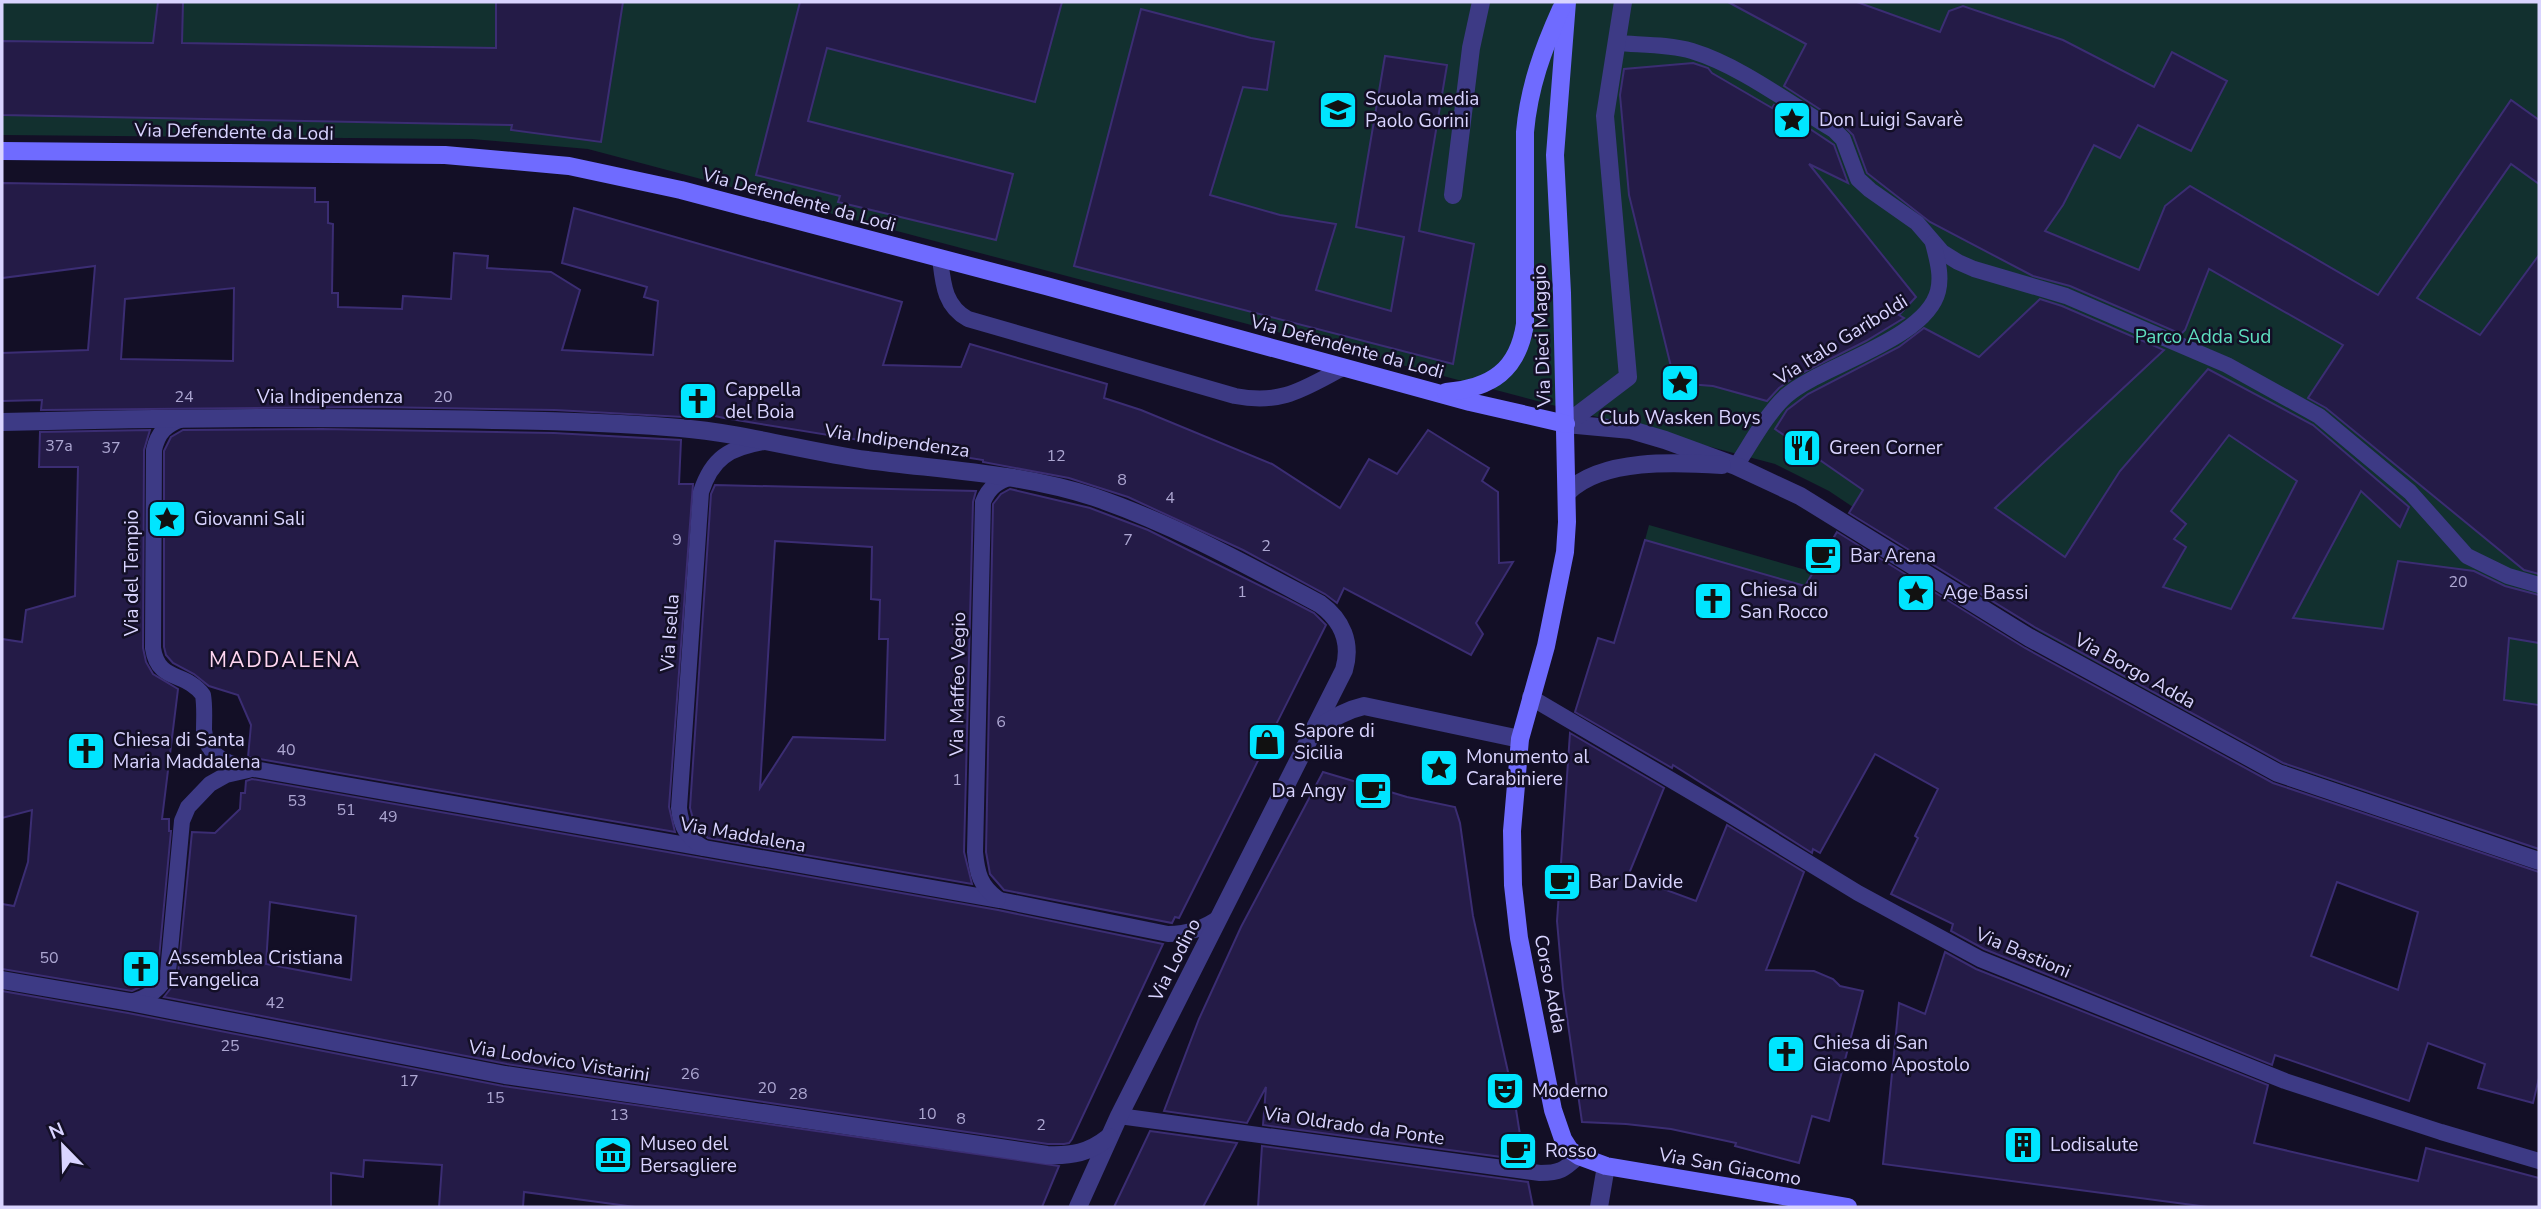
<svg xmlns="http://www.w3.org/2000/svg" width="2541" height="1209" font-family="'Nunito Sans',sans-serif">
	<style>
		.green { fill: #12302f }
		.building { fill: #241b47; stroke: #3b2d73; stroke-width: 2; fill-rule: evenodd }
		.lines { fill: none; stroke-linecap: round; stroke-linejoin: round }
		.lane { stroke: #3d3a85; stroke-width: 16 }
		.street { stroke: #3d3a85; stroke-width: 18 }
		.secondary { stroke: #6f6bff; stroke-width: 18 }
		.labels { text-anchor: middle; dominant-baseline: central; stroke-width: 5; stroke-linejoin: round; paint-order: stroke }
		.number-label { font-size: 16px; fill: #aca6d1 }
		.poi-label { font-size: 19px; fill: #d9d4ff; stroke: #130f26; text-anchor: start }
		.street-label { font-size: 19px; fill: #d9d4ff; stroke: #130f26 }
		.park-label { font-size: 19px; fill: #5fe0c0; stroke: #130f26 }
		.neighbourhood-label { font-size: 21px; letter-spacing: 2px; fill: #ffd6f0; stroke: #130f26 }
	</style>
	<rect width="100%" height="100%" fill="#130f26"/>
	<g class="green">
		<polygon points="2,2 2539,2 2539,850 2285,765 2040,632 1829,491 1775,464 588,149 472,139 2,135"/>
		<polygon points="1649,525 1813,572 1804,586 1645,540"/>
	</g>
	<g class="building">
		<polygon points="158,2 183,2 182,43 496,48 496,2 623,2 601,142 511,130 512,125 2,115 2,41 153,43"/>
		<polygon points="800,2 1062,2 1035,102 827,48 808,121 1013,174 996,240 838,202 840,196 756,175"/>
		<polygon points="1728,2 1857,2 1940,32 1949,11 1963,6 2063,40 2154,87 2172,52 2227,81 2191,151 2138,125 2120,158 2094,145 2063,205 2045,231 2139,270 2165,206 2190,186 2378,295 2511,100 2539,120 2539,184 2511,164 2417,298 2480,335 2539,255 2539,574 2524,570 2326,408 2308,398 2343,345 2209,269 2185,330 2181,334 2070,286 2033,276 1930,222 1867,173 1853,135 1841,123 1784,86 1806,44"/>
		<polygon points="1141,9 1251,38 1274,42 1267,90 1243,87 1210,195 1280,215 1336,224 1316,290 1391,311 1404,237 1356,227 1385,56 1447,65 1419,231 1474,244 1453,364 1074,266"/>
		<polygon points="1693,63 1708,68 1712,73 1772,108 1774,105 1834,145 1848,183 1809,164 1916,297 1899,315 1904,318 1866,341 1796,376 1779,388 1767,401 1713,386 1675,383 1629,195 1620,95 1624,69"/>
		<path d="M2 183 315 188V202H328V223L333 224 332 293H338V307L402 309 403 296 451 299 454 253 488 256 487 268 551 272 580 290 562 350 653 355 658 301 644 297 647 287 562 263 574 208 902 302 883 365 961 367 970 344 1107 384 1104 398 1141 410 1272 464 1340 508 1369 459 1397 474 1428 430 1489 468 1482 481 1498 492 1499 563 1513 562 1476 623 1483 634 1471 655 1344 588 1337 603 1325 594 1243 550 1128 497 1069 478 983 462V460L724 418 683 409V417L555 410 376 407 41 410 42 400 2 401V353L88 350 95 266 2 278ZM234 288 233 361 121 359 125 299Z"/>
		<path d="M2040 299 2062 306 2164 350 1995 508 2065 557 2120 471 2208 369 2313 425 2409 507 2400 527 2361 491 2293 618 2383 629 2398 561 2474 571 2505 586 2539 595V643L2509 638 2504 700 2539 705V849L2283 763 2036 628 1849 513 1863 490 1775 429 1787 410 1808 394 1899 347 1924 328 1979 357ZM2229 435 2297 481 2231 609 2163 587 2186 547 2174 539 2186 524 2171 511Z"/>
		<polygon points="322,429 554,433 681,440 679,484 693,484 669,807 675,832 248,757 251,725 238,695 209,686 194,674 173,663 166,655 164,647 164,451 171,437 183,430"/>
		<polygon points="150,430 144,450 143,648 146,662 153,674 178,689 162,819 169,819 169,831 171,831 158,969 147,984 132,991 2,969 2,904 14,906 28,862 32,810 2,818 2,639 22,642 26,610 75,596 78,467 39,467 40,432"/>
		<path d="M715 485 976 491 973 502 964 852 972 884 708 838 695 826 690 808 711 494ZM775 541 872 547 871 599 880 600 879 639H888L885 740 793 737 760 788Z"/>
		<polygon points="1010,489 1090,508 1148,530 1287,599 1314,613 1326,625 1179,918 1175,917 1172,923 1004,890 990,874 986,852 993,504 1001,494"/>
		<path d="M1837 532 2025 648 2273 783 2539 872V1078L2533 1103 2478 1088 2485 1064 2428 1043 2409 1101 2275 1055 2272 1065 1984 949 1951 931 1953 924 1891 894 1918 838 1915 836 1938 789 1875 754 1820 853 1813 849 1812 853 1673 765 1672 768 1575 712 1598 638 1614 643 1645 540 1805 586ZM2337 882 2418 912 2398 990 2311 956Z"/>
		<polygon points="1570,733 1664,788 1628,876 1696,901 1727,825 1804,872 1766,970 1814,971 1833,979 1840,986 1863,991 1829,1121 1812,1116 1799,1163 1735,1146 1736,1143 1671,1129 1626,1124 1582,1122 1563,989 1557,921"/>
		<polygon points="1323,772 1407,797 1455,807 1460,823 1473,916 1515,1103 1524,1160 1263,1125 1266,1087 1247,1123 1164,1111 1199,1019 1241,927"/>
		<path d="M252 779 998 910 1163 944 1072 1139 1069 1143 1064 1144H1048L507 1064 164 997 174 984 178 973 192 832 215 833 240 809 241 793H245L246 781ZM270 902 356 916 351 980 266 964Z"/>
		<polygon points="1945,952 1976,969 2268,1085 2254,1143 2418,1181 2426,1148 2539,1178 2539,1207 2208,1207 1883,1164 1899,1003 1925,1014"/>
		<polygon points="2,991 128,1013 503,1086 1059,1166 1042,1207 635,1207 524,1192 523,1207 439,1207 442,1165 364,1160 363,1177 331,1173 331,1207 2,1207"/>
		<polygon points="1150,1131 1237,1143 1203,1207 1114,1207"/>
		<polygon points="1262,1146 1528,1182 1533,1207 1258,1207"/>
	</g>
	<g class="lines">
		<g class="lane">
			<path d="M1617 43C1641 45 1668 44 1692 51 1741 66 1790 104 1834 130L1843 139 1858 179 1870 190 1917 223 1942 252 1958 262 1974 269 2066 296 2227 365 2319 416 2410 492 2467 556 2508 576 2539 585"/>
			<path d="M940 258C943 283 944 306 968 319L1235 396C1282 405 1303 389 1343 368"/>
			<path d="M182 419C166 425 158 432 154 450L153 648C158 683 186 671 203 695 205 707 204 718 204 730 206 758 231 765 254 769L1000 900 1168 934C1188 934 1204 929 1220 917"/>
			<path d="M1736 466C1750 445 1767 413 1786 396 1821 365 1926 340 1938 291 1942 275 1937 259 1933 243"/>
			<polyline points="1530,697 1729,814 1858,893 1980,959 2285,1081 2441,1132 2539,1161"/>
			<path d="M704 848C687 838 681 826 679 808L701 492C712 458 729 448 764 442"/>
			<path d="M998 899C980 886 977 873 975 852L983 502C989 487 997 482 1012 477"/>
			<path d="M130 1002C148 998 161 990 168 972L182 821 188 807 210 784 226 775 248 770"/>
			<path d="M1119 1116 1540 1173C1560 1173 1564 1170 1579 1156"/>
		</g>
		<g class="street">
			<polyline points="1453,195 1471,48 1481,2"/>
			<path d="M2 422C144 418 286 417 429 419 513 420 596 421 680 428 742 433 804 451 867 460 943 470 1020 473 1094 497 1173 524 1247 565 1320 604 1342 620 1352 643 1344 670L1119 1116 1078 1207"/>
			<polyline points="1566,424 1631,430 1665,440 1736,466 1800,496 2030,638 2278,773 2539,861"/>
			<polyline points="1566,424 1628,377 1605,116 1623,2"/>
			<path d="M1568 492C1602 458 1677 462 1722 465"/>
			<path d="M1316 730C1332 718 1346 710 1364 706L1520 739"/>
			<path d="M2 980 130 1002 505 1075 1047 1155C1072 1156 1089 1153 1109 1137"/>
			<polyline points="1599,1207 1606,1166"/>
		</g>
		<g class="secondary">
			<polyline points="1567,2 1555,155 1562,293 1567,522 1565,552 1546,646 1520,739 1512,831 1513,885 1519,938 1553,1110 1563,1139 1570,1150 1579,1156 1606,1166 1848,1207"/>
			<polyline points="2,151 445,155 569,166 681,190 1046,286 1470,402 1566,424"/>
			<path d="M1446 392C1492 388 1518 370 1525 324V132C1529 87 1543 49 1561 9"/>
		</g>
	</g>
	<defs>
		<g id="school-square" transform="scale(2.0125)"><rect x="-9" y="-9" width="18" height="18" rx="4" fill="#00e5ff" stroke="#130f26"/><path d="M0-5L7-2L0 1L-7-2ZM-4 1L0 2.5L4 1V4Q0 6-4 4Z" fill="#111"/></g>
		<g id="sight-square" transform="scale(2.0125)"><rect x="-9" y="-9" width="18" height="18" rx="4" fill="#00e5ff" stroke="#130f26"/><path d="M0-6L1.8-2.2L6-1.7L2.9 1.2L3.7 5.4L0 3.3L-3.7 5.4L-2.9 1.2L-6-1.7L-1.8-2.2Z" fill="#111"/></g>
		<g id="church-square" transform="scale(2.0125)"><rect x="-9" y="-9" width="18" height="18" rx="4" fill="#00e5ff" stroke="#130f26"/><path d="M-1.2-6h2.4v3.5h3.3v2.4h-3.3V6h-2.4V-.1h-3.3v-2.4h3.3Z" fill="#111"/></g>
		<g id="restaurant-square" transform="scale(2.0125)"><rect x="-9" y="-9" width="18" height="18" rx="4" fill="#00e5ff" stroke="#130f26"/><path d="M-5-6h1v4h1v-4h1v4h1v-4h1v5L-1.5 .5V6h-2V.5L-5-1ZM5-6V6H3V1.5H1.5Q1.5-4 5-6Z" fill="#111"/></g>
		<g id="cafe-square" transform="scale(2.0125)"><rect x="-9" y="-9" width="18" height="18" rx="4" fill="#00e5ff" stroke="#130f26"/><path d="M-5.5-4.5H6V0H3Q3 3.5 0 3.5H-2.5Q-5.5 3.5-5.5 0ZM3-3.2v2h1.7v-2ZM-6 4.5H4V6H-6Z" fill="#111"/></g>
		<g id="shop-square" transform="scale(2.0125)"><rect x="-9" y="-9" width="18" height="18" rx="4" fill="#00e5ff" stroke="#130f26"/><path d="M-5-2.5h2.3a2.7 3.5 0 0 1 5.4 0H5L5.5 6h-11ZM-1.5-2.5h3a1.5 2.3 0 0 0-3 0Z" fill="#111"/></g>
		<g id="theatre-square" transform="scale(2.0125)"><rect x="-9" y="-9" width="18" height="18" rx="4" fill="#00e5ff" stroke="#130f26"/><path d="M-5-5.5Q0-4 5-5.5V0Q5 5 0 6Q-5 5-5 0ZM-3.3-2.5H-1v1.5H-3.3ZM1-2.5H3.3v1.5H1ZM-2.8 1Q0 5.5 2.8 1Z" fill="#111"/></g>
		<g id="building-square" transform="scale(2.0125)"><rect x="-9" y="-9" width="18" height="18" rx="4" fill="#00e5ff" stroke="#130f26"/><path d="M-4-6H4V6H1V3H-1V6H-4ZM-2.5-4.3h1.7v1.8h-1.7ZM.8-4.3h1.7v1.8H.8ZM-2.5-1h1.7V.8h-1.7ZM.8-1h1.7V.8H.8Z" fill="#111"/></g>
		<g id="museum-square" transform="scale(2.0125)"><rect x="-9" y="-9" width="18" height="18" rx="4" fill="#00e5ff" stroke="#130f26"/><path d="M0-6L6-3V-2H-6V-3ZM-5-1h2V3h-2ZM-1-1h2V3h-2ZM3-1h2V3H3ZM-6 4H6V6H-6Z" fill="#111"/></g>
	</defs>
	<g fill-rule="evenodd">
		<use href="#school-square" x="1338" y="110"/>
		<use href="#sight-square" x="1792" y="120"/>
		<use href="#sight-square" x="1680" y="383"/>
		<use href="#church-square" x="698" y="401"/>
		<use href="#restaurant-square" x="1802" y="448"/>
		<use href="#sight-square" x="167" y="519"/>
		<use href="#cafe-square" x="1823" y="556"/>
		<use href="#sight-square" x="1916" y="593"/>
		<use href="#church-square" x="1713" y="601"/>
		<use href="#shop-square" x="1267" y="742"/>
		<use href="#church-square" x="86" y="751"/>
		<use href="#sight-square" x="1439" y="768"/>
		<use href="#cafe-square" x="1373" y="791"/>
		<use href="#cafe-square" x="1562" y="882"/>
		<use href="#church-square" x="141" y="969"/>
		<use href="#church-square" x="1786" y="1054"/>
		<use href="#theatre-square" x="1505" y="1091"/>
		<use href="#building-square" x="2023" y="1145"/>
		<use href="#cafe-square" x="1518" y="1151"/>
		<use href="#museum-square" x="613" y="1155"/>
	</g>
	<g class="labels">
		<g class="number-label">
			<text x="184" y="397">24</text>
			<text x="443" y="397">20</text>
			<text x="59" y="446">37a</text>
			<text x="111" y="448">37</text>
			<text x="1056" y="456">12</text>
			<text x="1122" y="480">8</text>
			<text x="1170" y="498">4</text>
			<text x="677" y="540">9</text>
			<text x="1128" y="540">7</text>
			<text x="1266" y="546">2</text>
			<text x="2458" y="582">20</text>
			<text x="1242" y="592">1</text>
			<text x="1001" y="722">6</text>
			<text x="286" y="750">40</text>
			<text x="957" y="780">1</text>
			<text x="297" y="801">53</text>
			<text x="346" y="810">51</text>
			<text x="388" y="817">49</text>
			<text x="49" y="958">50</text>
			<text x="275" y="1003">42</text>
			<text x="230" y="1046">25</text>
			<text x="690" y="1074">26</text>
			<text x="409" y="1081">17</text>
			<text x="767" y="1088">20</text>
			<text x="798" y="1094">28</text>
			<text x="495" y="1098">15</text>
			<text x="927" y="1114">10</text>
			<text x="619" y="1115">13</text>
			<text x="961" y="1119">8</text>
			<text x="1041" y="1125">2</text>
		</g>
		<g class="poi-label">
			<text x="1365" y="99">Scuola media<tspan x="1365" dy="22">Paolo Gorini</tspan></text>
			<text x="1819" y="120">Don Luigi Savarè</text>
			<text x="725" y="390">Cappella<tspan x="725" dy="22">del Boia</tspan></text>
			<text x="1680" y="418" text-anchor="middle">Club Wasken Boys</text>
			<text x="1829" y="448">Green Corner</text>
			<text x="194" y="519">Giovanni Sali</text>
			<text x="1850" y="556">Bar Arena</text>
			<text x="1740" y="590">Chiesa di<tspan x="1740" dy="22">San Rocco</tspan></text>
			<text x="1943" y="593">Age Bassi</text>
			<text x="1294" y="731">Sapore di<tspan x="1294" dy="22">Sicilia</tspan></text>
			<text x="113" y="740">Chiesa di Santa<tspan x="113" dy="22">Maria Maddalena</tspan></text>
			<text x="1466" y="757">Monumento al<tspan x="1466" dy="22">Carabiniere</tspan></text>
			<text x="1346" y="791" text-anchor="end">Da Angy</text>
			<text x="1589" y="882">Bar Davide</text>
			<text x="168" y="958">Assemblea Cristiana<tspan x="168" dy="22">Evangelica</tspan></text>
			<text x="1813" y="1043">Chiesa di San<tspan x="1813" dy="22">Giacomo Apostolo</tspan></text>
			<text x="1532" y="1091">Moderno</text>
			<text x="640" y="1144">Museo del<tspan x="640" dy="22">Bersagliere</tspan></text>
			<text x="2050" y="1145">Lodisalute</text>
			<text x="1545" y="1151">Rosso</text>
		</g>
		<g class="street-label">
			<text transform="translate(234 132) rotate(1)">Via Defendente da Lodi</text>
			<text transform="translate(799 200) rotate(15)">Via Defendente da Lodi</text>
			<text transform="translate(1542 336) rotate(-92)">Via Dieci Maggio</text>
			<text transform="translate(1841 340) rotate(-32)">Via Italo Gariboldi</text>
			<text transform="translate(1347 347) rotate(15)">Via Defendente da Lodi</text>
			<text x="330" y="397">Via Indipendenza</text>
			<text transform="translate(897 441) rotate(8)">Via Indipendenza</text>
			<text transform="translate(132 573) rotate(-90)">Via del Tempio</text>
			<text transform="translate(670 633) rotate(-86)">Via Isella</text>
			<text transform="translate(2135 671) rotate(29)">Via Borgo Adda</text>
			<text transform="translate(958 684) rotate(-89)">Via Maffeo Vegio</text>
			<text transform="translate(743 835) rotate(10)">Via Maddalena</text>
			<text transform="translate(2023 953) rotate(23)">Via Bastioni</text>
			<text transform="translate(1175 960) rotate(-63)">Via Lodino</text>
			<text transform="translate(1550 984) rotate(79)">Corso Adda</text>
			<text transform="translate(559 1061) rotate(9)">Via Lodovico Vistarini</text>
			<text transform="translate(1354 1126) rotate(8)">Via Oldrado da Ponte</text>
			<text transform="translate(1730 1167) rotate(10)">Via San Giacomo</text>
		</g>
		<g class="park-label">
			<text x="2203" y="337">Parco Adda Sud</text>
		</g>
		<g class="neighbourhood-label">
			<text x="285" y="660">MADDALENA</text>
		</g>
	</g>
	<rect width="2541" height="1209" fill="none" stroke="#d9d4ff" stroke-width="7"/>
	<g transform="translate(63 1146) rotate(337)" stroke="#130f26" stroke-width="5" paint-order="stroke">
	<path d="M0-5L12 26L0 18L-12 26Z" fill="#d9d4ff"/>
	<text y="-10" font-size="19" font-weight="bold" text-anchor="middle" fill="#d9d4ff">N</text>
	</g>
</svg>
